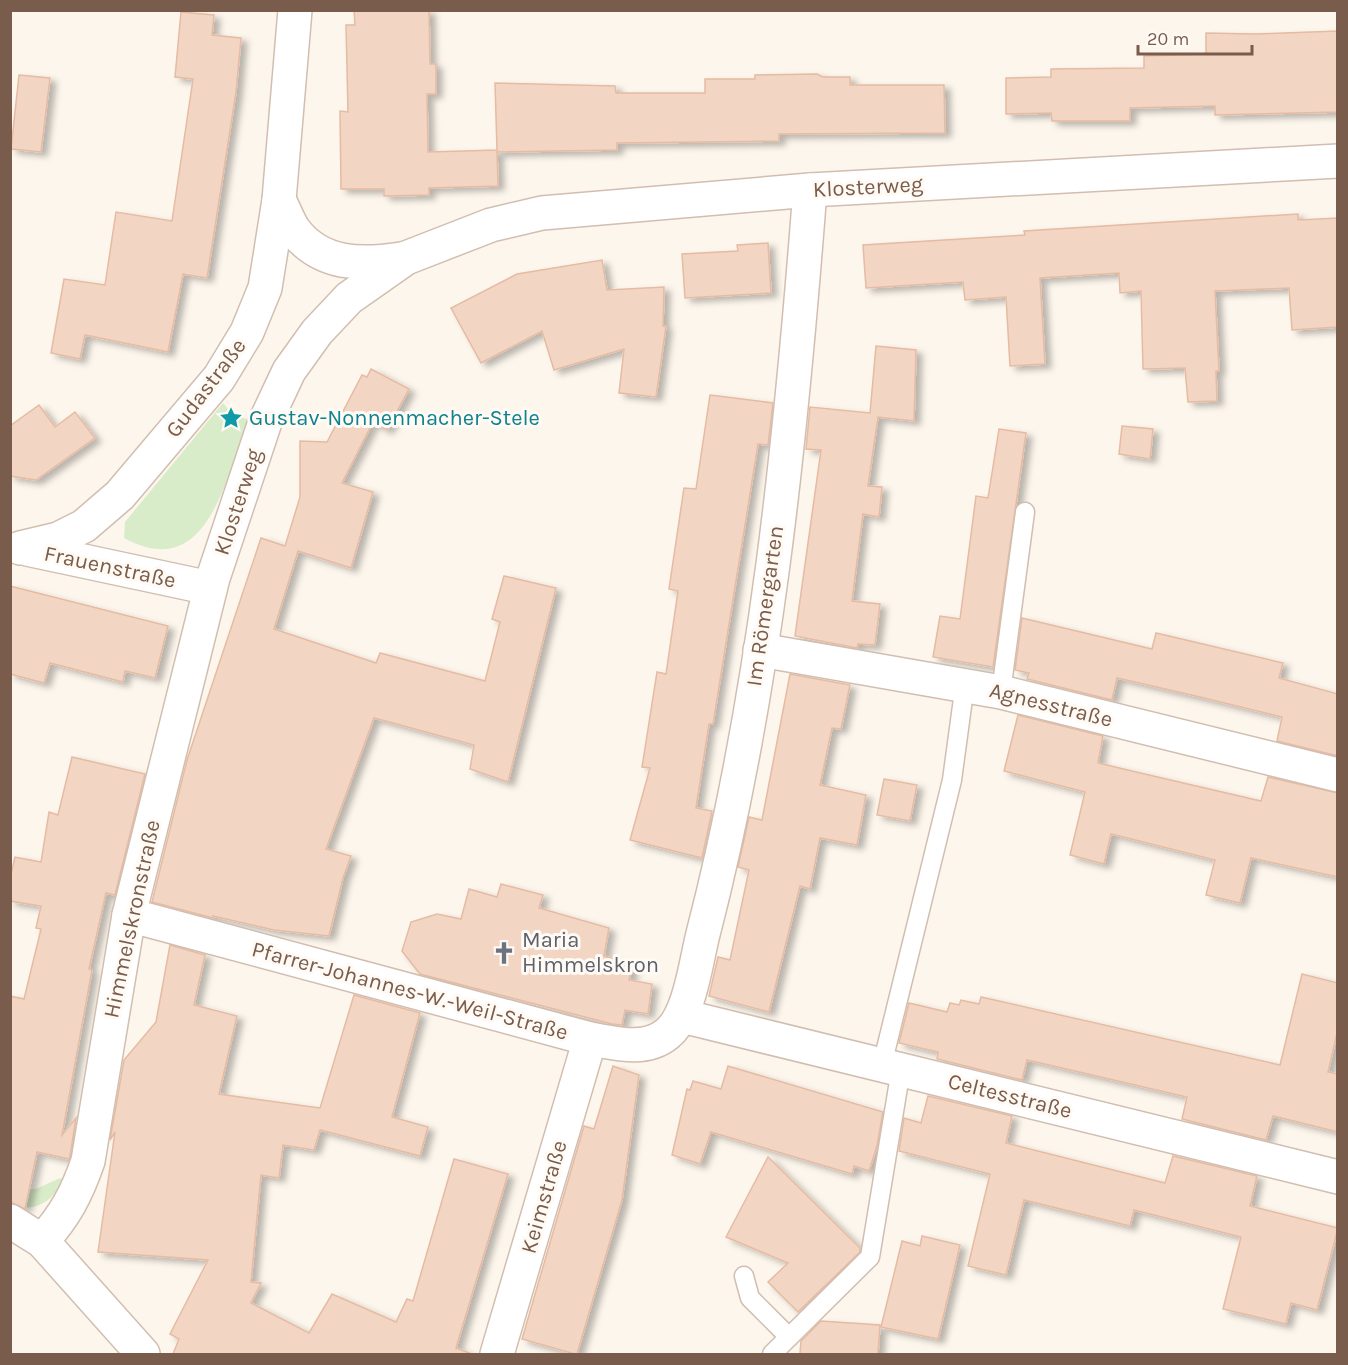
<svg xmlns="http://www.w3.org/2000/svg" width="1348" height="1365" font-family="Karla,sans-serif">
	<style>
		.green { fill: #d8ecc9 }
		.building { fill: #f3d5c3; stroke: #e6bba3; stroke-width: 1.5; filter: url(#shadow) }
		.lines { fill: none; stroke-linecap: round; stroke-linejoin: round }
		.lane-casing { stroke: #d1beb0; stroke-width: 21 }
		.street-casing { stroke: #d1beb0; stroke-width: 36 }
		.lane { stroke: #fff; stroke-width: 18 }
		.street { stroke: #fff; stroke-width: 33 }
		.labels { text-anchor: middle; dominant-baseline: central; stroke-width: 6; stroke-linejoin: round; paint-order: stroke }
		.street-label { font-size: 22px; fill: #7a5c4d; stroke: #fffaf3 }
		.culture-label { font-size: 22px; fill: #0d838f; stroke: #fffaf3; text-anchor: start }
		.worship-label { font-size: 22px; fill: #5b616d; stroke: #fffaf3; text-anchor: start }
	</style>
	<defs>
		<filter id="shadow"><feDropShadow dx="6" dy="4" stdDeviation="3" flood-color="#0004"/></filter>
	</defs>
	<rect width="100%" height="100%" fill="#fdf6ec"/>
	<g class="green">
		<path d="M223 403 234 416 248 419C226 477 208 584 124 538L125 522Z"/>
		<path d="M60 1178 63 1180C53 1202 34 1213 11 1205V1194L38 1188Z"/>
	</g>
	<g class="building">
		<polygon points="354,10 429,10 430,64 436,64 436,94 427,94 428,152 497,150 495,83 615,86 616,93 705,93 705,79 755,79 755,75 817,74 823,77 850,77 850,85 944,85 945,133 779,134 779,141 617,143 617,150 497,152 498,186 429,188 429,195 384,196 384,189 341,189 340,111 348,112 346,25 355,25"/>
		<polygon points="181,12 214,15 212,35 241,38 236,92 207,278 183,274 168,352 85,335 80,359 51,353 64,279 105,285 116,212 172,221 193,79 175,77"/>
		<polygon points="1338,31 1338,112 1215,115 1215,106 1130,108 1130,121 1052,121 1051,113 1006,114 1006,78 1051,77 1051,69 1144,68 1144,56 1206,54 1206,33 1256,34"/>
		<polygon points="19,75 50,78 41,152 11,149"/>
		<polygon points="1298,214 1298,220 1338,218 1338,327 1292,330 1289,288 1215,291 1219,371 1216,371 1217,401 1188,402 1185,368 1143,369 1141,291 1120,293 1119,273 1040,278 1045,364 1010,366 1006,297 965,300 963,282 866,288 863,245 1025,235 1024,231"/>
		<polygon points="768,243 771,293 685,298 682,254 738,251 737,245"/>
		<polygon points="602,260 607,290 664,287 663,326 666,326 656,397 619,393 624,349 554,370 542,331 481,363 451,308 517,274"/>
		<polygon points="876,346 916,350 914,421 878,417 868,486 882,487 879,517 863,514 852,601 880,604 875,645 858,644 857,648 795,636 821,450 806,449 810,407 870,413"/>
		<polygon points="371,369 409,389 387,430 373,422 342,483 373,492 351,568 298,551 274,629 376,663 380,653 485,681 500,622 492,619 504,576 556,588 508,782 470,769 474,745 374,718 326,849 351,856 343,878 329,936 274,930 213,916 213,918 152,902 187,760 261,538 285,546 300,497 300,441 327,442 362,375 367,377"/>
		<polygon points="710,395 773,403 768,445 758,444 713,724 709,724 696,808 712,811 702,858 630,840 650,768 642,767 657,672 666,674 678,591 669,589 684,488 696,489"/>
		<polygon points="39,405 55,427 75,412 95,438 36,480 10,476 10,426"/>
		<polygon points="1122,426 1153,429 1150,459 1119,454"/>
		<polygon points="999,429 1026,433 993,667 933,657 940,616 960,619 976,496 988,498"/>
		<polygon points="10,586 168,626 155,678 125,671 123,682 50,663 44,683 10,674"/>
		<polygon points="1022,618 1152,649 1156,633 1283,663 1279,678 1338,694 1338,756 1277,741 1282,717 1200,697 1117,678 1112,700 1027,679 1029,673 1015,670"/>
		<polygon points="790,674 850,685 841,729 832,728 820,785 866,795 857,845 820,838 810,889 800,886 769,1012 709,996 718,957 730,960 749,870 738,867 749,817 762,820"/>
		<polygon points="1018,715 1103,736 1098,763 1149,775 1261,801 1268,777 1338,793 1338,877 1251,858 1240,903 1206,895 1215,860 1111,834 1104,864 1070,855 1085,792 1004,771"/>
		<polygon points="72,757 145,774 115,895 106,893 89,969 92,970 62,1135 76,1118 70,1156 69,1159 37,1152 25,1209 10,1202 10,996 24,999 41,929 36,928 41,906 10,901 10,878 15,857 41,862 49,812 58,815"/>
		<polygon points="884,779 917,785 910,821 877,815"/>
		<polygon points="501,884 543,895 539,908 609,928 604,956 633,965 629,980 652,984 648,1014 625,1010 622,1025 612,1024 420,974 402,951 411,922 437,914 461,919 469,889 497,897"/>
		<polygon points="170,945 205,955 194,1005 237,1016 219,1094 320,1108 354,995 420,1013 392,1117 428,1127 420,1156 320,1130 314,1150 283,1145 279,1178 261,1175 251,1282 261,1283 251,1303 309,1333 332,1294 396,1322 407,1299 413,1301 454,1159 508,1174 456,1348 472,1354 173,1354 179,1339 170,1334 208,1260 98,1252 115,1132 110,1140 124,1060 156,1022"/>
		<polygon points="1302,974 1338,983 1338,1029 1328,1072 1338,1074 1338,1132 1273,1116 1266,1140 1182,1119 1187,1097 1027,1060 1022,1080 937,1059 938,1052 899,1043 909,1003 947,1012 950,1003 959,1005 961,1000 979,1004 981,997 1280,1065"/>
		<polygon points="613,1066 639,1075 622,1200 577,1354 575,1354 522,1339 584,1126 594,1129"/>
		<polygon points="728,1066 883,1112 877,1146 869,1171 854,1166 852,1174 711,1132 700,1164 672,1155 687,1089 690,1090 693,1081 721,1089"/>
		<polygon points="928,1096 1012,1116 1006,1143 1165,1183 1173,1156 1257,1176 1250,1206 1338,1228 1317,1310 1291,1303 1286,1324 1223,1309 1241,1237 1134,1210 1130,1226 1024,1200 1006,1275 968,1266 990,1174 899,1151 904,1118 921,1123"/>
		<polygon points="768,1157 860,1248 860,1252 798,1312 768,1282 788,1263 726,1237"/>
		<polygon points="922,1236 960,1245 938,1339 881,1327 902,1241 920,1246"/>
		<polygon points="821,1321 880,1325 878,1354 800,1354 801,1341"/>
	</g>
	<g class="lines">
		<g class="lane-casing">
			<g id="lane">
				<polyline points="1001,692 1025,512"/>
				<polyline points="882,1065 952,780 965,684"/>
				<polyline points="744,1276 750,1298 789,1337"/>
				<polyline points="772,1354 870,1257 901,1069"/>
			</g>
		</g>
		<g class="street-casing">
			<g id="street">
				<path d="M279 200C284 209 288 221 294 230 321 266 362 265 401 259"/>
				<polyline points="20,548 58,539 84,526 120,495 219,378 247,332 265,288 279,200 295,10"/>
				<polyline points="27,549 210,588"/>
				<polyline points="760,650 1001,692 1338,775"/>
				<path d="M129 915 590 1039C615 1043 645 1052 667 1034 690 1016 696 961 703 934 766 691 791 439 810 190"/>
				<polyline points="682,1016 1338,1177"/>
				<polyline points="10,1221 42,1241 143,1354"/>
				<path d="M42 1241C65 1216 77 1193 88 1161L129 915 213 578 265 422 289 371 317 332 349 298 406 258 491 225 542 213 810 190 1338 161"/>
				<polyline points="497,1354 590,1039"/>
			</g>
		</g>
		<use href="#lane" class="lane"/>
		<use href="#street" class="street"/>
	</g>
	<defs>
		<g id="sight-bare" transform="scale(1.8)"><path d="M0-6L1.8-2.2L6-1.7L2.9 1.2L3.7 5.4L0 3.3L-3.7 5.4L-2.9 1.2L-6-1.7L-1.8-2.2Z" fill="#0f9aa8" stroke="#fffaf3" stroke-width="2.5" paint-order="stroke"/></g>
		<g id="church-bare" transform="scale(1.8)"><path d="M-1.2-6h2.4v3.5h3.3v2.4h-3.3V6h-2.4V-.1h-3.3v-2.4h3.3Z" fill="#6b7280" stroke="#fffaf3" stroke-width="2.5" paint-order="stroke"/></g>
	</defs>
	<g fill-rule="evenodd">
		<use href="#sight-bare" x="231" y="418"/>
		<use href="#church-bare" x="504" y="953"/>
	</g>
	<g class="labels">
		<g class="street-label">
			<text transform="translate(868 187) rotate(-3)">Klosterweg</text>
			<text transform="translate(206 388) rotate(-53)">Gudastraße</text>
			<text transform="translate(238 502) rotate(-72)">Klosterweg</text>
			<text transform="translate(110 567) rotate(12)">Frauenstraße</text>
			<text transform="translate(765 606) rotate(-82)">Im Römergarten</text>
			<text transform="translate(1051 705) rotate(14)">Agnesstraße</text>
			<text transform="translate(132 919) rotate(-78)">Himmelskronstraße</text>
			<text transform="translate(410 991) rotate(15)">Pfarrer-Johannes-W.-Weil-Straße</text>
			<text transform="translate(1010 1096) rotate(14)">Celtesstraße</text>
			<text transform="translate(544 1197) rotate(-74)">Keimstraße</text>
		</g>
		<g class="culture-label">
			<text x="249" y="418">Gustav-Nonnenmacher-Stele</text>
		</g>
		<g class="worship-label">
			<text x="522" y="940">Maria<tspan x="522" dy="25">Himmelskron</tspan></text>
		</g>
	</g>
	<rect width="1348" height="1365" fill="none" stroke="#7a5c4d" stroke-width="24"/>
	<path d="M1138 45v9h114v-9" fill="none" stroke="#7a5c4d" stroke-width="3"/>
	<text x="1147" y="45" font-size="18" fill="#7a5c4d" stroke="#fffaf3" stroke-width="4.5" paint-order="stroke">20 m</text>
</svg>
